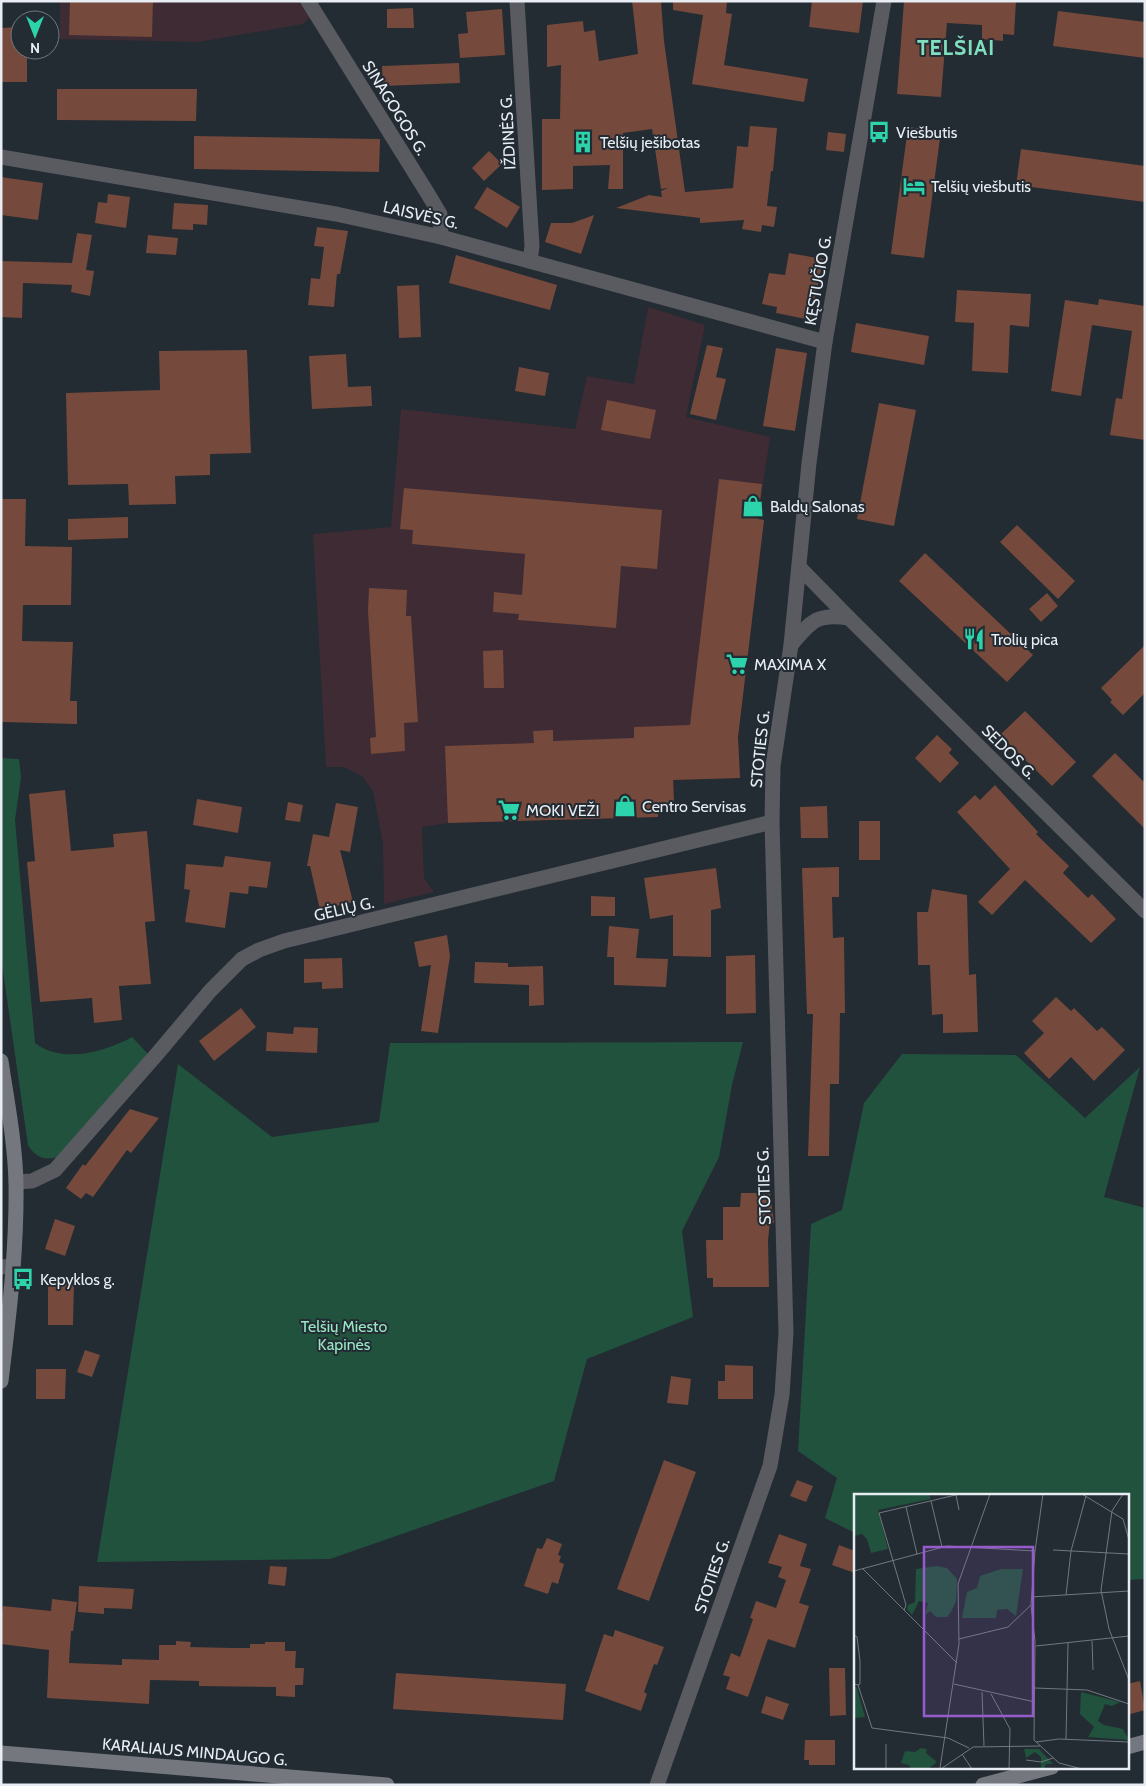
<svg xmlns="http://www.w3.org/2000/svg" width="1146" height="1786" font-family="Cabin,sans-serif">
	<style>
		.commercial { fill: #3e2b34 }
		.green { fill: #21523d }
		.building { fill: #75493b }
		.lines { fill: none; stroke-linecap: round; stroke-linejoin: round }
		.street { stroke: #5a5b61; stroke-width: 15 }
		.secondary { stroke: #75777f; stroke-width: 15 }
		.labels { text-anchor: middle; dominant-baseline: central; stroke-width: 4; stroke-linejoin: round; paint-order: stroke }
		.street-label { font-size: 16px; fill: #e7edf3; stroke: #232b33 }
		.poi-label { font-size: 16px; fill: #e7edf3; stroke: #232b33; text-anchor: start }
		.park-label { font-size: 16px; fill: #97e7c2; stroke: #232b33 }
		.district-label { font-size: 21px; font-weight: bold; letter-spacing: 1px; fill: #81dfc0; stroke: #232b33 }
		.inset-road { fill: none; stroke: #717980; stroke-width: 1 }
		.view { fill: #965ccc; fill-opacity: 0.15; stroke: #965ccc; stroke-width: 2.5 }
		.inset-edge { fill: none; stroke: #e7edf3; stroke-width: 2.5 }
	</style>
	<rect width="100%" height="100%" fill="#232b33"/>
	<g class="commercial">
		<polygon points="60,1 308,1 314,13 303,24 198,42 60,39"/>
		<polygon points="648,307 705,325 686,417 770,437 758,519 764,520 738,737 740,778 674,780 674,803 658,804 658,817 448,823 422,827 424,878 434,892 384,904 383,844 373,791 362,776 343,767 326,767 313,534 391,527 401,409 575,429 587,376 634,384"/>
	</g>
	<g class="green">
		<path d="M1 758 19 759 21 777 15 820 35 1043C62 1064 105 1052 132 1037L148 1054 62 1156C47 1161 36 1159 28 1145L1 957Z"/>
		<polygon points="743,1042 732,1085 719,1157 682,1231 693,1317 587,1359 554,1481 330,1559 97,1562 178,1064 272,1137 379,1122 390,1043"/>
		<polygon points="902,1054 1016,1055 1085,1118 1140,1067 1104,1197 1145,1208 1145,1579 1127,1580 1127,1495 855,1495 855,1533 825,1518 837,1478 798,1451 811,1224 842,1210 864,1103"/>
	</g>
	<g class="building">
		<polygon points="70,1 153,1 152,37 69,35"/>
		<polygon points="632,1 661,1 664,41 685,192 733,188 737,146 748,147 750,126 777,128 773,171 771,171 767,206 777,207 774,227 762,225 761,232 742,229 744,220 700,223 700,218 616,208 649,195 662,197 661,191 668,188 661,189 652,129 623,133 623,189 608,189 610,165 573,166 573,189 542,190 542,119 560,119 561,65 547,67 547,25 583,21 584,32 595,30 599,61 638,54"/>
		<polygon points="673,1 727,1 726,13 732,14 724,65 808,79 804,102 692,84 703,15 673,10"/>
		<polygon points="812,1 863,1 859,33 809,27"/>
		<polygon points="904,1 1016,1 1014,35 1003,34 1003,41 982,39 982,25 947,23 941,97 897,94"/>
		<polygon points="413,8 414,28 387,28 387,9"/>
		<polygon points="502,9 505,55 460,58 458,34 468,33 466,12"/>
		<polygon points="1058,11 1145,22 1145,58 1053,46"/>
		<polygon points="20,27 20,50 27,50 27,82 1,82 1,28"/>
		<polygon points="459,63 460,83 383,86 382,66"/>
		<polygon points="57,89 197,89 196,121 57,120"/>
		<polygon points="908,127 941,131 924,258 891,254"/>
		<polygon points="828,132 846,134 844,152 826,150"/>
		<polygon points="194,136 380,139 379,172 194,169"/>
		<polygon points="1021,149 1145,166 1145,202 1016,185"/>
		<polygon points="489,151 502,164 484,181 472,168"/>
		<polygon points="1,177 43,183 38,220 1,215"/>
		<polygon points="487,187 520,207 507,228 474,208"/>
		<polygon points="108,194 130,197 126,228 95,223 98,202 107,203"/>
		<polygon points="174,203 208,205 207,225 193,224 193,230 172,229"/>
		<polygon points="594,215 581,254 545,242 551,223 572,223"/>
		<polygon points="317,227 348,231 340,274 337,274 334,307 308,305 311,278 320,279 324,247 314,246"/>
		<polygon points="77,233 92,235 86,270 94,271 90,296 71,292 72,285 23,283 22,318 1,317 1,261 72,263"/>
		<polygon points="148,235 178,238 176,255 146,253"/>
		<polygon points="789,253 823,259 811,320 776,313 777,307 762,304 769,273 785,275"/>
		<polygon points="456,255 557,285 550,310 449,283"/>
		<polygon points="419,285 421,337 399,338 397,286"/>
		<polygon points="957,290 1031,294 1029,327 1010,325 1008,373 972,371 974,323 955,322"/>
		<polygon points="1099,299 1145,306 1145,440 1110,435 1116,398 1122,399 1132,331 1092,325 1081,396 1051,391 1065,300 1098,305"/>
		<polygon points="856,323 929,336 924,365 851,352"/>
		<polygon points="707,345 723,348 716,377 726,379 716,420 690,414"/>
		<polygon points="776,348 807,353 795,431 763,426"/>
		<polygon points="247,350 251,453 210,454 210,475 175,476 176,504 129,505 128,484 68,485 66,393 160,390 159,351"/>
		<polygon points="346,354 348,387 371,386 372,406 312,409 309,356"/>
		<polygon points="519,367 549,373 545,396 515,391"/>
		<polygon points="607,400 656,410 650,439 601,430"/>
		<polygon points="879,403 916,410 894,526 857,519"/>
		<polygon points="719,479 762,484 758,519 764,520 738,737 740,778 673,780 674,803 658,804 658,817 448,823 445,746 534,743 533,731 553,730 553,741 634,738 634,727 690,725"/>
		<polygon points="404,488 662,510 657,569 621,566 616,628 518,620 519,614 493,612 494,592 522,595 525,554 412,544 413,530 400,529"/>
		<polygon points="1,499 26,499 25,546 72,547 71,605 23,605 22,641 73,642 70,701 77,701 77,724 2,722"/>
		<polygon points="128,517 128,538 68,540 68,519"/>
		<polygon points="1017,525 1075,581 1058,599 1000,542"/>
		<polygon points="925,553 1033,655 1007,682 899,581"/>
		<polygon points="369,588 407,590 406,616 411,616 418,722 404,723 405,751 371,754 370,738 376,737 368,611"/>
		<polygon points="1047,593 1058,606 1041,622 1029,609"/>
		<polygon points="1145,645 1145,693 1123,715 1110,702 1112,700 1101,688"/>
		<polygon points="503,650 504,688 484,688 483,651"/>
		<polygon points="1025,711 1076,762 1052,786 1000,735"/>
		<polygon points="937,735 952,749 949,753 959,763 940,783 915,758"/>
		<polygon points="1115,753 1145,783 1145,829 1092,776"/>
		<polygon points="995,785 1038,832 1036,834 1069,866 1063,873 1088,898 1092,894 1116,919 1091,943 1025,880 992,915 978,902 1010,869 957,812 975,795 980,800"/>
		<polygon points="65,790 71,851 114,847 113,834 147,831 155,921 145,922 151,984 119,986 122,1020 94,1023 92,998 40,1002 27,862 35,861 29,794"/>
		<polygon points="197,799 242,807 238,833 193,825"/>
		<polygon points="288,802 303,805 300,822 285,820"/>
		<polygon points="336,803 358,807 350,852 340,850 353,902 320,910 310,866 307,866 313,834 329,837"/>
		<polygon points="827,806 828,838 801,838 800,807"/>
		<rect x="859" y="821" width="21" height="39"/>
		<polygon points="225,856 271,862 267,888 249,886 248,894 230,892 225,928 185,922 190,890 184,889 186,864 223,867"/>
		<polygon points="839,867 839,897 832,897 833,938 844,937 845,1013 840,1013 839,1084 830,1084 829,1156 808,1156 813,1014 807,1014 802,868"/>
		<polygon points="716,868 721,908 711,910 711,957 673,956 673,915 650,919 644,878"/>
		<polygon points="932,889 967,895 969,975 976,974 978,1032 943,1033 943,1014 932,1015 930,965 918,965 917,912 928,912"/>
		<polygon points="591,896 615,897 615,916 591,916"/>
		<polygon points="609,926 639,929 636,958 668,959 666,987 614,985 614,957 607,957"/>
		<polygon points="447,935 450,956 438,1033 421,1031 431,965 419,967 414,942"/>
		<polygon points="755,955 756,1013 726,1014 726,956"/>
		<polygon points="342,958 343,988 322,989 322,982 304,983 304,959"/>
		<polygon points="475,962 508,963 508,967 543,966 544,1005 529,1006 529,985 474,983"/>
		<polygon points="1056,997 1071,1011 1074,1008 1097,1031 1102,1027 1125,1050 1094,1081 1071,1057 1049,1079 1024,1053 1044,1033 1032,1021"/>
		<polygon points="241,1008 256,1027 214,1061 199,1041"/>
		<polygon points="294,1027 318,1028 317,1053 266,1051 267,1032 293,1034"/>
		<polygon points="130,1109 159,1118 131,1153 127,1150 93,1197 86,1193 81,1199 66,1188 83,1164 85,1166"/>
		<polygon points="741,1193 770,1193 774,1223 770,1223 768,1240 769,1287 713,1287 713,1278 707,1278 706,1240 723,1240 723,1207 740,1207"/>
		<polygon points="55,1219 75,1226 65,1256 45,1249"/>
		<polygon points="48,1283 74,1283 73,1325 48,1325"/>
		<polygon points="85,1350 100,1355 92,1377 77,1372"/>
		<polygon points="725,1365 753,1366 753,1399 718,1399 718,1381 725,1381"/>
		<polygon points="36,1369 66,1369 65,1399 36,1399"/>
		<polygon points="671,1376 691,1379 688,1405 667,1403"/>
		<polygon points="664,1460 696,1472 649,1601 617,1589"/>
		<polygon points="797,1480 813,1486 806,1502 790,1496"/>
		<polygon points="779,1534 807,1544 800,1566 811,1569 799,1603 809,1606 795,1648 768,1639 748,1697 726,1689 730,1677 723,1675 731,1653 740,1657 753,1619 750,1618 756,1601 776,1608 786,1580 778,1577 782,1567 768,1563"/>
		<polygon points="547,1538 562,1544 558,1555 561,1556 559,1562 564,1564 558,1584 552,1582 548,1594 524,1586 537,1548 542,1549"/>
		<polygon points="839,1545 855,1551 855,1573 832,1565"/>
		<polygon points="270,1566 287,1567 285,1586 268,1584"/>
		<polygon points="79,1586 134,1589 132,1609 104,1608 104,1614 78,1612"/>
		<polygon points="52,1599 77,1602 73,1631 71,1631 69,1663 122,1665 122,1659 159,1660 159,1645 176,1645 176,1641 191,1642 190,1647 233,1648 250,1648 250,1644 265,1644 265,1642 285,1642 285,1651 296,1651 295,1668 304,1668 303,1685 295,1685 295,1697 276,1696 276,1687 199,1686 199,1681 150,1680 149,1704 47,1698 49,1650 1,1644 1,1618 3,1606 51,1611"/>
		<polygon points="615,1630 664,1647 657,1665 654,1664 644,1692 647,1694 641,1711 585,1691 604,1634 613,1637"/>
		<polygon points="829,1668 845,1668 846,1715 830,1716"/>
		<polygon points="396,1673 566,1684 563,1720 393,1709"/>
		<polygon points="1140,1681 1145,1710 1127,1715 1127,1684"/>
		<polygon points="766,1696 789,1704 783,1720 761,1713"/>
		<polygon points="805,1740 835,1740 835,1765 809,1765 809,1760 804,1760"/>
	</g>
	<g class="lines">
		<g class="street">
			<polyline points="308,1 428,194 440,214 441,237"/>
			<polyline points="517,1 532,246 530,261"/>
			<polyline points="1,157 336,214 441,237 825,342"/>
			<polyline points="799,567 849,618 1145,911"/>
			<path d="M791 645C811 621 817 613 849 618"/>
			<polyline points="16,1182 32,1181 55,1170 157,1054 210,991 242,959 259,950 284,941 772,822"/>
			<polyline points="1,1267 13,1266"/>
			<polyline points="657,1785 770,1466 782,1395 786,1333 772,822 773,766 791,645 809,463 825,342 884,1"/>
		</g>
		<g class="secondary">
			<path d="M1 1061C7 1101 15 1142 16 1183 17 1249 9 1316 1 1381"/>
			<polyline points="1127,1747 1145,1742"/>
			<polyline points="1,1753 387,1785"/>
			<polyline points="983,1785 1052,1767"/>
		</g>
	</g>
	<defs>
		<g id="bus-bare" transform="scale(1.725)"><path d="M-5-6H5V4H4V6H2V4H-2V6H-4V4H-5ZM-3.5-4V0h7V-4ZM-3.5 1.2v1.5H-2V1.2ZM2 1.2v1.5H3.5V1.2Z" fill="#2dd4ab" stroke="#232b33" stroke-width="2.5" paint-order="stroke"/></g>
		<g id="building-bare" transform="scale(1.725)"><path d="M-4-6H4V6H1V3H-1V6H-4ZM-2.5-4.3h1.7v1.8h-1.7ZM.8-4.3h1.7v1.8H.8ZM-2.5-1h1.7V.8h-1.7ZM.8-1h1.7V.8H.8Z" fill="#2dd4ab" stroke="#232b33" stroke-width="2.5" paint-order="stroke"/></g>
		<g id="hotel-bare" transform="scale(1.725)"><path d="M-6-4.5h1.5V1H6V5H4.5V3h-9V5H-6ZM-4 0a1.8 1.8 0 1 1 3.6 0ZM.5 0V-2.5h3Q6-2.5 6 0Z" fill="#2dd4ab" stroke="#232b33" stroke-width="2.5" paint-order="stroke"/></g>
		<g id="shop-bare" transform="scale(1.725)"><path d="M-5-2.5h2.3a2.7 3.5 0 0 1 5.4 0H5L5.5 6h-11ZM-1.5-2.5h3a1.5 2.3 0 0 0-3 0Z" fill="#2dd4ab" stroke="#232b33" stroke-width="2.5" paint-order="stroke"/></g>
		<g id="restaurant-bare" transform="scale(1.725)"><path d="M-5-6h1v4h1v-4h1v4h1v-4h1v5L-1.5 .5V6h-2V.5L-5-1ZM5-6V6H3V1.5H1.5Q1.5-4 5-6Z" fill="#2dd4ab" stroke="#232b33" stroke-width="2.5" paint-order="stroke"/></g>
		<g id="supermarket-bare" transform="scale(1.725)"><path d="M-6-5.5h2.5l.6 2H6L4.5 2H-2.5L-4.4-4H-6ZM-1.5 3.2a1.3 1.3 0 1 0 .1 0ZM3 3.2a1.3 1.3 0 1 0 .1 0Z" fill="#2dd4ab" stroke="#232b33" stroke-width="2.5" paint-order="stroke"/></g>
	</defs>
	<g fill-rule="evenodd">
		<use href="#bus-bare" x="879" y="132"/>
		<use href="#building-bare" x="583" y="142"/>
		<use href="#hotel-bare" x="914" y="186"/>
		<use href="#shop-bare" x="753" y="506"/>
		<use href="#restaurant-bare" x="974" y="639"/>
		<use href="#supermarket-bare" x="737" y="664"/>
		<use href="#shop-bare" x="625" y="806"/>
		<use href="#supermarket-bare" x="509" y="810"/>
		<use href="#bus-bare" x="23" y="1279"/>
	</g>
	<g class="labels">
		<g class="street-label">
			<text transform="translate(395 108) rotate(58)">SINAGOGOS G.</text>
			<text transform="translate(508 132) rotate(-93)">IŽDINĖS G.</text>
			<text transform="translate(421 215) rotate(13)">LAISVĖS G.</text>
			<text transform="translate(818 280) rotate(-80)">KĘSTUČIO G.</text>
			<text transform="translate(760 749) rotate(-84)">STOTIES G.</text>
			<text transform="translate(1009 752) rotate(45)">SEDOS G.</text>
			<text transform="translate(344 909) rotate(-13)">GĖLIŲ G.</text>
			<text transform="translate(764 1186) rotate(-92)">STOTIES G.</text>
			<text transform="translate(712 1576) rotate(-71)">STOTIES G.</text>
			<text transform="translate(195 1752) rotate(5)">KARALIAUS MINDAUGO G.</text>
		</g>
		<g class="poi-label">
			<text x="896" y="132">Viešbutis</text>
			<text x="600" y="142">Telšių ješibotas</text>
			<text x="931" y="186">Telšių viešbutis</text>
			<text x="770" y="506">Baldų Salonas</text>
			<text x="991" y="639">Trolių pica</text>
			<text x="754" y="664">MAXIMA X</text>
			<text x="642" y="806">Centro Servisas</text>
			<text x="526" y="810">MOKI VEŽI</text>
			<text x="40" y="1279">Kepyklos g.</text>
		</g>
		<g class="park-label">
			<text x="344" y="1326">Telšių Miesto<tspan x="344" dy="18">Kapinės</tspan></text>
		</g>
		<g class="district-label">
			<text x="956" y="47">TELŠIAI</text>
		</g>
	</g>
	<g transform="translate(854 1494)">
		<rect width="275" height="275" fill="#232b33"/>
		<path d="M0 0H75L77 5 24 16 34 55 17 59 13 45 8 40 0 42ZM83 72 93 74 103 85 102 107 97 118 93 123H82L76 117 71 121 74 109 65 107 58 121 53 115 54 111 61 108 62 75ZM147 75H169L162 122 153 115 143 116 142 124H108L113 98 123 94 126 82ZM0 192 3 194 11 223 0 224ZM227 198 266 208 258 212 251 210 244 227 250 231 269 235 275 246 234 243 240 233 226 220ZM67 254 73 255 72 259 83 268 74 275H57L55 271 47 269 51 257 61 258ZM170 255H185L199 270H192L190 275H184L187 274V263L181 258 172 264Z" fill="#21523d"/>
		<path class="inset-road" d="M228 0 269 25 275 46M269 0 258 17 247 96 255 135 275 186M102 1 105 16M77 7 88 53M52 13 63 60M199 56 275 60M181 57 189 0M9 75 103 169M0 77 93 52 181 57 177 111 181 147 180 246 205 269 228 275M212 101 217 57 232 2M177 103 275 97M50 116 52 111 25 19 106 0M0 141 3 143 6 167V190L4 191M105 145 154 133 177 111M238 147 239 176M182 152 275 142M0 190 4 191 18 234 94 244 115 254M100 190 181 208M181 194 233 196 275 210M128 198 130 252M137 200 156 235 155 275M212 245 214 149M182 248 205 245 275 248M32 250V275M108 260 118 275M172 266 187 268 199 264M86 274 105 150 104 90 136 0M87 275 119 253 186 252"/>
		<path class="view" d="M70 53H179V222H70Z"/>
		<rect width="275" height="275" class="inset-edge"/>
	</g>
	<rect width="1146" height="1786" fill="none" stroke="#e7edf3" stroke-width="5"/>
	<g transform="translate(35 35) rotate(180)"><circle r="24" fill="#232b33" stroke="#717980"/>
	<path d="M0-4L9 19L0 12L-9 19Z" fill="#2dd4ab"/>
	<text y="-8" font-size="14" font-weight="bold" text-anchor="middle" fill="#e7edf3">N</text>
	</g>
</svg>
